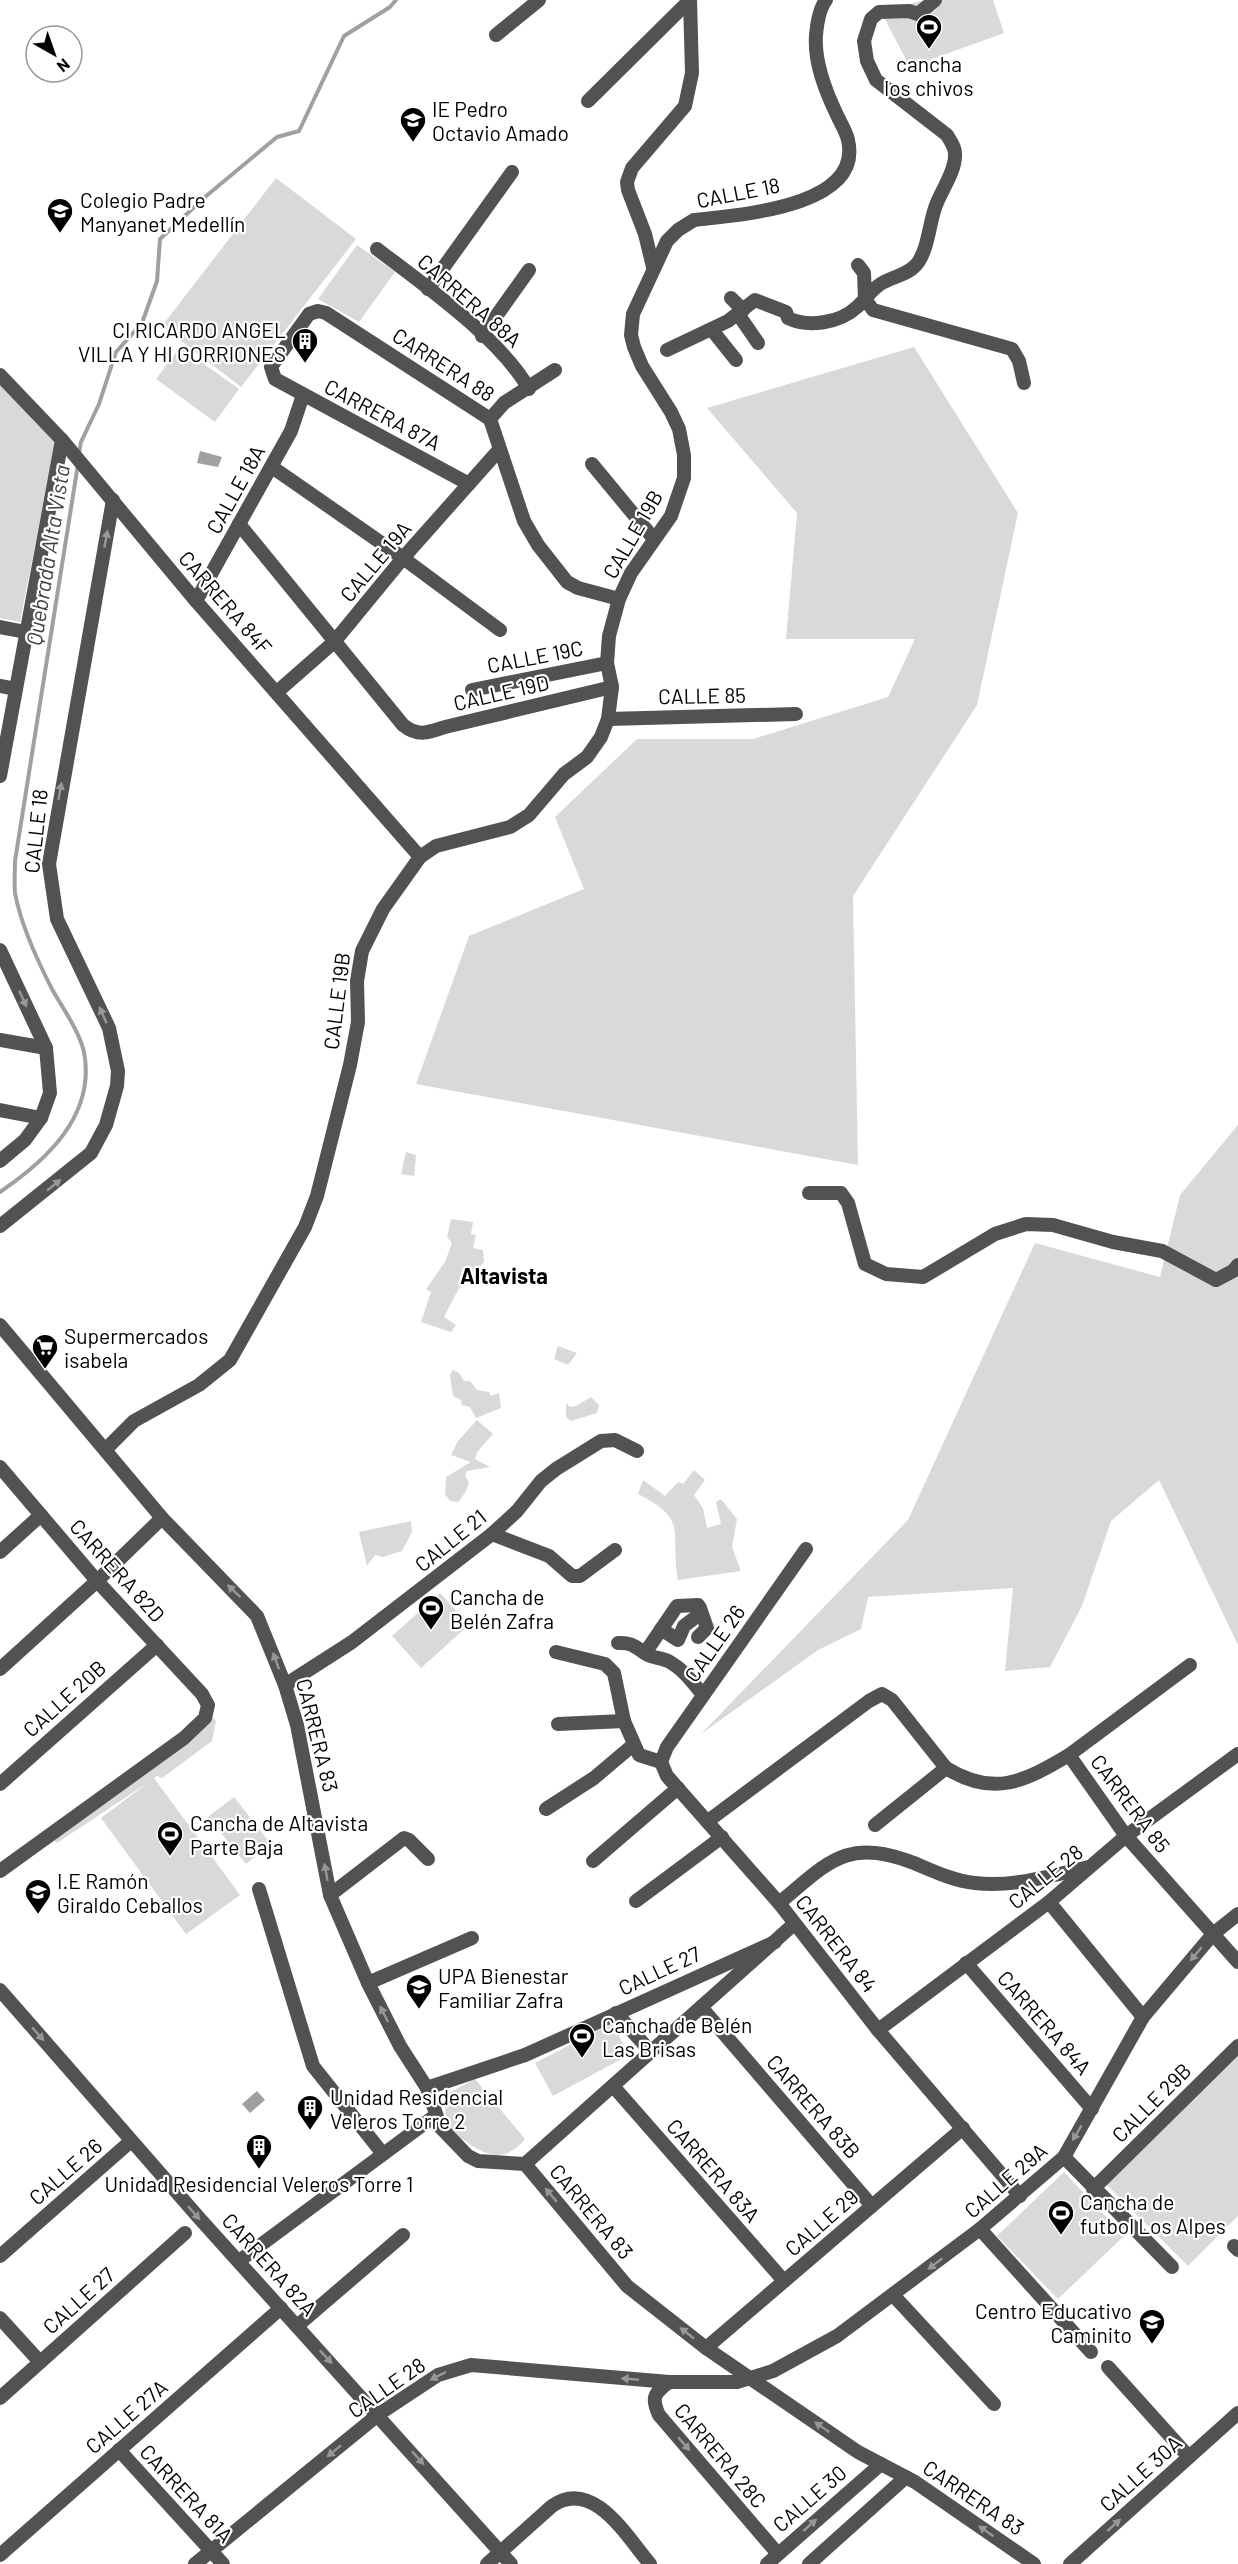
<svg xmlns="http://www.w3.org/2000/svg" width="1238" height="2564" font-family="Barlow,sans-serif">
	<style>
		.green { fill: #d9d9d9 }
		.water { fill: #a0a0a0 }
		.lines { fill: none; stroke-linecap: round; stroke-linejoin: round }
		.stream { stroke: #a0a0a0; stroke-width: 4 }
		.minor { stroke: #525252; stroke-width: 14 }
		.oneway { fill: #979797 }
		.labels { text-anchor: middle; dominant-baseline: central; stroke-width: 4.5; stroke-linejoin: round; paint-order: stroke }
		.poi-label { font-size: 21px; fill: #000; stroke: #fff; text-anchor: start }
		.street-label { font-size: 21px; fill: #000; stroke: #fff }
		.water-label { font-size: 22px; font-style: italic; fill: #414141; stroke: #fff }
		.neighbourhood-label { font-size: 22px; font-weight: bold; fill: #000; stroke: #fff }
	</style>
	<rect width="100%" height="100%" fill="#fff"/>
	<g class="green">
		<polygon points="924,0 993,0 1004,33 910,67 881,12"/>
		<polygon points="276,178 356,239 241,387 162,326"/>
		<polygon points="357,245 395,272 359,322 318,299"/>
		<polygon points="180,347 239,389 215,422 156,379"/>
		<polygon points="914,347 1018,513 977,705 853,896 858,1165 416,1084 469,936 584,889 555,817 637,739 753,739 888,697 915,639 786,639 797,513 707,408"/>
		<polygon points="0,385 55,443 20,622 0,618"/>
		<polygon points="1238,1125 1238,1645 1159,1480 1111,1521 1082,1606 1050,1667 1005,1671 1013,1588 868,1597 861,1629 818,1650 701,1734 908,1520 1035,1243 1160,1277 1180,1195"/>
		<polygon points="406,1152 416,1155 414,1176 401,1174"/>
		<polygon points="451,1219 473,1222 471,1234 476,1235 473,1248 483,1250 484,1262 458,1290 444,1317 456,1325 451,1332 421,1322 431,1292 426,1289 445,1262 452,1243 447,1237"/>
		<polygon points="558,1346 577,1353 568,1365 554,1359"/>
		<polygon points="453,1370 459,1373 464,1381 470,1381 477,1390 489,1392 491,1396 499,1393 501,1408 476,1418 470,1407 462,1405 461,1400 453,1396 450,1375"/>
		<polygon points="591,1397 599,1405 597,1413 571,1421 566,1417 566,1403 570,1407 576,1406"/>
		<polygon points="477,1420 493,1434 477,1452 475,1459 490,1467 467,1471 465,1475 469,1483 465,1493 458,1502 450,1501 445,1494 446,1477 471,1462 451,1455 458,1441"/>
		<path d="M694 1470 705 1480 694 1495 703 1508 707 1528 721 1524 716 1502 721 1499 737 1519 732 1547 741 1571 678 1580C669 1532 691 1521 638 1494L643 1480 665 1496 678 1482 683 1484Z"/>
		<polygon points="411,1521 412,1532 402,1551 383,1557 375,1555 367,1566 359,1532"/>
		<polygon points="440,1593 469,1625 421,1668 392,1636"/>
		<polygon points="211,1715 216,1721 212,1741 162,1778 157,1776 154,1778 240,1895 186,1934 101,1818 149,1782 57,1843 54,1841 46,1846 43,1842"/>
		<polygon points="234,1797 271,1844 246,1864 208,1817"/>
		<polygon points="612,2023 629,2055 553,2096 535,2063"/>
		<polygon points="1238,2054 1238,2216 1188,2266 1106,2184"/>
		<path d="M475 2079 525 2139C507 2161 490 2158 468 2143 463 2139 456 2136 452 2131 444 2121 445 2106 445 2095Z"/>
		<polygon points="1064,2172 1124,2236 1058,2299 997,2236"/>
	</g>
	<g class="water">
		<polygon points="200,451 222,457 218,467 197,463"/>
		<polygon points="257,2091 265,2100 250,2113 242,2104"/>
	</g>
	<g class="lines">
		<g class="stream">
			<polyline points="79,453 81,442 99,404 116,352 142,323 157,281 160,239 205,197 277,137 299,131 344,36 390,7 396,0"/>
			<path d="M0 1192C47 1160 96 1115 84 1052 79 1031 64 1010 53 991 38 962 21 926 15 893 14 883 15 871 15 861L78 464"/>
		</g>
		<g class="minor">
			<polyline points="496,35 539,0"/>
			<polyline points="588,101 690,0"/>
			<path d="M377 249C424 285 500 338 529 389"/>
			<polyline points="858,265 864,273 865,299 873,310 1012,349 1019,361 1024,383"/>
			<polyline points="653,267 645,234 628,190 627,182 632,168 685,106 692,73 690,0"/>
			<polyline points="428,289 512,172"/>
			<polyline points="731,298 743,310"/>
			<polyline points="738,314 758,343"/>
			<polyline points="712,330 736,360"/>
			<polyline points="482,336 529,270"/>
			<path d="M667 350 728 321 755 300 786 312 788 318C808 328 840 323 857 307 866 299 873 287 884 282 895 276 907 275 916 265 928 251 929 225 935 208 940 192 955 173 955 156 956 148 951 142 947 135L876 80 867 61 864 41 871 19 879 12 909 11 918 14 935 0"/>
			<polyline points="0,375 62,440 196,601 420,857"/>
			<polyline points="490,419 504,403 555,370"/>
			<polyline points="592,464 654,539"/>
			<polyline points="272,467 403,558 500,630"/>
			<polyline points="469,484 275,379 271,367 309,314 318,311 326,313 490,419 524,521 538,545 567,582 578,588 619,599"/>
			<path d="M239 524 403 725C418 737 428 733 445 727L612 687"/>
			<polyline points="196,601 291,431 303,395"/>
			<polyline points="0,627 26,632"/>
			<polyline points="0,686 16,689"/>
			<polyline points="472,690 607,663"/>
			<polyline points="277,692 334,642 403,558 499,450"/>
			<polyline points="608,719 796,714"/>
			<polyline points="0,776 62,440"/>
			<polyline points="0,950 46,1048 50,1093 41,1118 25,1140 0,1161"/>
			<polyline points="0,1040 46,1048"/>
			<polyline points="0,1110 41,1118"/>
			<polyline points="809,1193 841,1193 848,1203 865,1264 886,1274 923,1277 995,1234 1026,1224 1053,1225 1113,1242 1162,1251 1216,1280 1233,1271 1238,1265"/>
			<polyline points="0,1226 91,1153 106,1125 117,1086 118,1071 109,1028 57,919 49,864 113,500"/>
			<polyline points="0,1325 162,1518 257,1616 285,1685 297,1725 330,1895 368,1983 400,2046 427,2088 441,2128 468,2156 478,2161 525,2164 627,2286 706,2348 858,2452 915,2482 1034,2564"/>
			<path d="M106 1449 134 1421 199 1385 230 1360 305 1227 317 1196 350 1065 358 1022 357 981 362 951 383 909 420 857 436 846 510 827 529 815 564 774 587 757 601 737 608 719 612 687 607 663 609 636 619 599 631 573 671 516 684 478V455L679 429 671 412 642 366 634 347 631 335 633 314 667 241 678 230 694 220C735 215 864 208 848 140 846 131 840 122 837 115 825 90 814 62 816 35 817 24 819 9 826 0"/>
			<polyline points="0,1467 97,1581 202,1694 208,1705 205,1718 184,1738 0,1871"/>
			<polyline points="492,1534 549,1556 572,1576 580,1576 615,1550"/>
			<polyline points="0,1552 41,1515"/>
			<polyline points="661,1629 678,1640 684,1626 701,1613"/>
			<path d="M618 1643C633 1642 636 1648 648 1655 654 1658 663 1658 670 1662 684 1670 693 1683 703 1695"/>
			<polyline points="556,1652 605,1664 614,1673 624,1721 639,1755 661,1762 667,1776 779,1903 878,2030 1020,2196"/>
			<polyline points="645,1653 677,1606 698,1605 700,1608 707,1628 698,1637"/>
			<polyline points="0,1669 97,1581 162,1518"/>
			<polyline points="285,1685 352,1642 492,1534 517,1511 541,1481 556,1469 601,1441 615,1440 637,1451"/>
			<polyline points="558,1724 624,1721"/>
			<polyline points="1069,1755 1190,1665"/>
			<polyline points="661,1762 667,1747 806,1549"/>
			<polyline points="0,1784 157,1645"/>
			<polyline points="546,1809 594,1778 633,1745"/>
			<polyline points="708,1821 869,1701 882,1694 892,1700 946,1768"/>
			<path d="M875 1825 946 1768C994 1798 1025 1781 1069 1755L1126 1836 1238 1962"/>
			<polyline points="593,1861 678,1788"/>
			<polyline points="259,1889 313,2066 383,2154"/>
			<polyline points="330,1895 404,1838 409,1840 428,1859"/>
			<polyline points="636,1901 722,1837"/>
			<polyline points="1049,1902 1143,2017"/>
			<path d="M779 1903C829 1862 846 1837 914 1863 933 1871 954 1881 975 1883 1012 1888 1053 1875 1089 1867"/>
			<polyline points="966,1963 1092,2109"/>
			<polyline points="368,1983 472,1938"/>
			<polyline points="0,1990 200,2219 511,2564"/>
			<polyline points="701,2007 872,2206"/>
			<polyline points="616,2013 651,2052"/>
			<polyline points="878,2030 1049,1902 1126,1836 1238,1754"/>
			<polyline points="613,2086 784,2281"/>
			<polyline points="427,2088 525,2055 775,1942"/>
			<polyline points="1064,2157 1172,2267"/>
			<polyline points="525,2164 794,1924"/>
			<polyline points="1093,2189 1238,2046"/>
			<polyline points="980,2229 1091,2352"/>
			<polyline points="1234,2246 1238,2250"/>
			<polyline points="0,2256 131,2141"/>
			<polyline points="239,2261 436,2115"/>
			<polyline points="894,2296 994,2404"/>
			<polyline points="0,2318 40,2362"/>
			<polyline points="297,2326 403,2235"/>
			<polyline points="706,2348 963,2128"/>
			<polyline points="1108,2367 1189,2457"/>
			<path d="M669 2382C654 2393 651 2398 659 2415L778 2554"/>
			<polyline points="0,2398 185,2233"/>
			<polyline points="119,2450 223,2564"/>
			<polyline points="0,2555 281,2308"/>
			<polyline points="195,2564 379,2414 438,2375 471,2365 669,2382 737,2382 773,2371 837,2336 980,2229 1064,2157 1143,2017 1213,1934 1238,1914"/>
			<path d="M487 2564 552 2506C593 2477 627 2537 650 2564"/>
			<polyline points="767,2564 881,2464"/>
			<polyline points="809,2564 906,2477"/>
			<polyline points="1070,2564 1238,2413"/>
		</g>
	</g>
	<defs><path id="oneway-solid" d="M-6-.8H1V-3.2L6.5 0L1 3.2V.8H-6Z" transform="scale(1.5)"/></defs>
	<g class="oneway">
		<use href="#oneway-solid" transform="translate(106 539) rotate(-79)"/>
		<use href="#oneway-solid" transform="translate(60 791) rotate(-80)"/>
		<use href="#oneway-solid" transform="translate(23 999) rotate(65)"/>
		<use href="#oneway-solid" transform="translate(103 1015) rotate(-114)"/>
		<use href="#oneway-solid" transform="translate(54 1185) rotate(-39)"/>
		<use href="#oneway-solid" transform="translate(234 1591) rotate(-136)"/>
		<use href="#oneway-solid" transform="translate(276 1661) rotate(-110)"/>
		<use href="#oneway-solid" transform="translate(326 1872) rotate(-100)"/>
		<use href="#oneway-solid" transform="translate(1196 1954) rotate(130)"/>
		<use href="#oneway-solid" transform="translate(384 2014) rotate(-117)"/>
		<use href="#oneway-solid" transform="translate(38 2034) rotate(49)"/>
		<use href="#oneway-solid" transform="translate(1077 2133) rotate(121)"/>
		<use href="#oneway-solid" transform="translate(551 2195) rotate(-130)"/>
		<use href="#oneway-solid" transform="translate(194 2213) rotate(49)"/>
		<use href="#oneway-solid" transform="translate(935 2264) rotate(142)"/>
		<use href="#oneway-solid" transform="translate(687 2333) rotate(-142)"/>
		<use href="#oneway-solid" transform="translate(326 2357) rotate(47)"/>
		<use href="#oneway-solid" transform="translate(438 2376) rotate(153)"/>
		<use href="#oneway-solid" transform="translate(630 2379) rotate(-175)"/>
		<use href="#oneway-solid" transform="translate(822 2427) rotate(-145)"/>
		<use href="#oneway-solid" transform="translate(684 2444) rotate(49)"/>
		<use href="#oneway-solid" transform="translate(334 2451) rotate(141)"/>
		<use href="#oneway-solid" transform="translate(418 2458) rotate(49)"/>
		<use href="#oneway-solid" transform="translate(810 2525) rotate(-42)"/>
		<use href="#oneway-solid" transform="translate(1114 2525) rotate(-42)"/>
		<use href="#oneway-solid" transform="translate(986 2531) rotate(-145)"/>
	</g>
	<defs>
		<g id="stadium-pin" transform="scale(1.35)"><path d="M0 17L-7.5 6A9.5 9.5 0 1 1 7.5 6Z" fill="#000" stroke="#fff"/><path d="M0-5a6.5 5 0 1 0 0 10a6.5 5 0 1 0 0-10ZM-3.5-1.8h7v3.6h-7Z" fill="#fff"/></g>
		<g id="school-pin" transform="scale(1.35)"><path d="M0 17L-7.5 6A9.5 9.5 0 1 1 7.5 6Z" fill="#000" stroke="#fff"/><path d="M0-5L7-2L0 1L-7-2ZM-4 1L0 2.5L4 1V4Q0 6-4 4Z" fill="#fff"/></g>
		<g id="building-pin" transform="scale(1.35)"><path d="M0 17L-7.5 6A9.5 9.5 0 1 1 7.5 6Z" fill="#000" stroke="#fff"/><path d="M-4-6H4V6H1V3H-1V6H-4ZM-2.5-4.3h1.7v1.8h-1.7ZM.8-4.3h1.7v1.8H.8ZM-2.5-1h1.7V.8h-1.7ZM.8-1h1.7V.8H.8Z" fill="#fff"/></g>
		<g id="supermarket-pin" transform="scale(1.35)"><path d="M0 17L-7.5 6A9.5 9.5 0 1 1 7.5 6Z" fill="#000" stroke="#fff"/><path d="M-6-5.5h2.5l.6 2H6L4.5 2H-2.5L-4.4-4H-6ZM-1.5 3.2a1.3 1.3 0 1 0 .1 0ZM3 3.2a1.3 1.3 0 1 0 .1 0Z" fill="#fff"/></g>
	</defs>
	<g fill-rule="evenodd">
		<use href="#stadium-pin" x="929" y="27"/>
		<use href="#school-pin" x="413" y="120"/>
		<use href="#school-pin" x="60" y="211"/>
		<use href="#building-pin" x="305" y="341"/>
		<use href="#supermarket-pin" x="45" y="1347"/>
		<use href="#stadium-pin" x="431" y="1608"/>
		<use href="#stadium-pin" x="170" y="1834"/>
		<use href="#school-pin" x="38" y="1892"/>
		<use href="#school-pin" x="419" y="1987"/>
		<use href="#stadium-pin" x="582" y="2036"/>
		<use href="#building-pin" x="310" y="2108"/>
		<use href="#building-pin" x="259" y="2147"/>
		<use href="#stadium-pin" x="1061" y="2213"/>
		<use href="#school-pin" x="1152" y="2322"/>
	</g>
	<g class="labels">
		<g class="poi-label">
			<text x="929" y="63" text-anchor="middle">cancha<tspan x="929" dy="24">los chivos</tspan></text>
			<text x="432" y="108">IE Pedro<tspan x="432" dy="24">Octavio Amado</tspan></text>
			<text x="80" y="199">Colegio Padre<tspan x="80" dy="24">Manyanet Medellín</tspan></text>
			<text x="286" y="329" text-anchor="end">CI RICARDO ANGEL<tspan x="286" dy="24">VILLA Y HI GORRIONES</tspan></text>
			<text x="64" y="1335">Supermercados<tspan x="64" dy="24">isabela</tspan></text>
			<text x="450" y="1596">Cancha de<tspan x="450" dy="24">Belén Zafra</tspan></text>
			<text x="190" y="1822">Cancha de Altavista<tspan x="190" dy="24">Parte Baja</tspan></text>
			<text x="57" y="1880">I.E Ramón<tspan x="57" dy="24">Giraldo Ceballos</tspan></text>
			<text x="438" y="1975">UPA Bienestar<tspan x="438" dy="24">Familiar Zafra</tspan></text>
			<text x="602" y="2024">Cancha de Belén<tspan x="602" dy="24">Las Brisas</tspan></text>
			<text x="330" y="2096">Unidad Residencial<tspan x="330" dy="24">Veleros Torre 2</tspan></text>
			<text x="259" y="2183" text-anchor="middle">Unidad Residencial Veleros Torre 1</text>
			<text x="1080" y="2201">Cancha de<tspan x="1080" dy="24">futbol Los Alpes</tspan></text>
			<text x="1132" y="2310" text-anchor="end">Centro Educativo<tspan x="1132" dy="24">Caminito</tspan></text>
		</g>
		<g class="street-label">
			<text transform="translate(738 192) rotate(-11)">CALLE 18</text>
			<text transform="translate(470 300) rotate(41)">CARRERA 88A</text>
			<text transform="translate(444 364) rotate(33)">CARRERA 88</text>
			<text transform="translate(383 414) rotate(28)">CARRERA 87A</text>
			<text transform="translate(235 489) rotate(-61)">CALLE 18A</text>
			<text transform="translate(632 534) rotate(-60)">CALLE 19B</text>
			<text transform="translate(375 561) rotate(-50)">CALLE 19A</text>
			<text transform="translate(226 602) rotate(49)">CARRERA 84F</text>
			<text transform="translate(535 656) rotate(-11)">CALLE 19C</text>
			<text transform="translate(501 692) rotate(-13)">CALLE 19D</text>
			<text transform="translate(702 695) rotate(-1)">CALLE 85</text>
			<text transform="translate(35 831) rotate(-84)">CALLE 18</text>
			<text transform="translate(336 1001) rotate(-83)">CALLE 19B</text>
			<text transform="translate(450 1540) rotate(-39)">CALLE 21</text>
			<text transform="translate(118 1570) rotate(48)">CARRERA 82D</text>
			<text transform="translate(714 1643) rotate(-55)">CALLE 26</text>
			<text transform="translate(64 1698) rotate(-42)">CALLE 20B</text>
			<text transform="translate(318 1735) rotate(76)">CARRERA 83</text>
			<text transform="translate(1131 1803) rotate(53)">CARRERA 85</text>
			<text transform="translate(1045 1876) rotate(-39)">CALLE 28</text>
			<text transform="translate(837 1943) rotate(52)">CARRERA 84</text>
			<text transform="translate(659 1970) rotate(-25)">CALLE 27</text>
			<text transform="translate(1045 2022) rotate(49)">CARRERA 84A</text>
			<text transform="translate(1151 2102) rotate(-45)">CALLE 29B</text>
			<text transform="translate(814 2106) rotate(49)">CARRERA 83B</text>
			<text transform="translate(714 2170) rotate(49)">CARRERA 83A</text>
			<text transform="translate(65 2171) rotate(-41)">CALLE 26</text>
			<text transform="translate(1005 2180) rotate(-41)">CALLE 29A</text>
			<text transform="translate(592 2211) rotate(50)">CARRERA 83</text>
			<text transform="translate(821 2222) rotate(-41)">CALLE 29</text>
			<text transform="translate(270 2264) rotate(48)">CARRERA 82A</text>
			<text transform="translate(78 2300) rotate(-42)">CALLE 27</text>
			<text transform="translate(386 2387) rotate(-35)">CALLE 28</text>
			<text transform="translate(126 2416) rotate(-41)">CALLE 27A</text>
			<text transform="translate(721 2455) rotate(50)">CARRERA 28C</text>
			<text transform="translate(1140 2473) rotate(-42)">CALLE 30A</text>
			<text transform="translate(187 2493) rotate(47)">CARRERA 81A</text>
			<text transform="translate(974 2497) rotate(34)">CARRERA 83</text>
			<text transform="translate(809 2498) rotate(-41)">CALLE 30</text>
		</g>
		<g class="water-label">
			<text transform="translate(47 555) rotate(-81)">Quebrada Alta Vista</text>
		</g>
		<g class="neighbourhood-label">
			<text x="504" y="1275">Altavista</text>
		</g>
	</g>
	<g transform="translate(54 54) rotate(140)"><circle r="28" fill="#ffffff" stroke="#999999" stroke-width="1.5"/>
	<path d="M0-4.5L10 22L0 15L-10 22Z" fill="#000000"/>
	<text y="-9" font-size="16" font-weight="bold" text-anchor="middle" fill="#000000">N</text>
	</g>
</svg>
